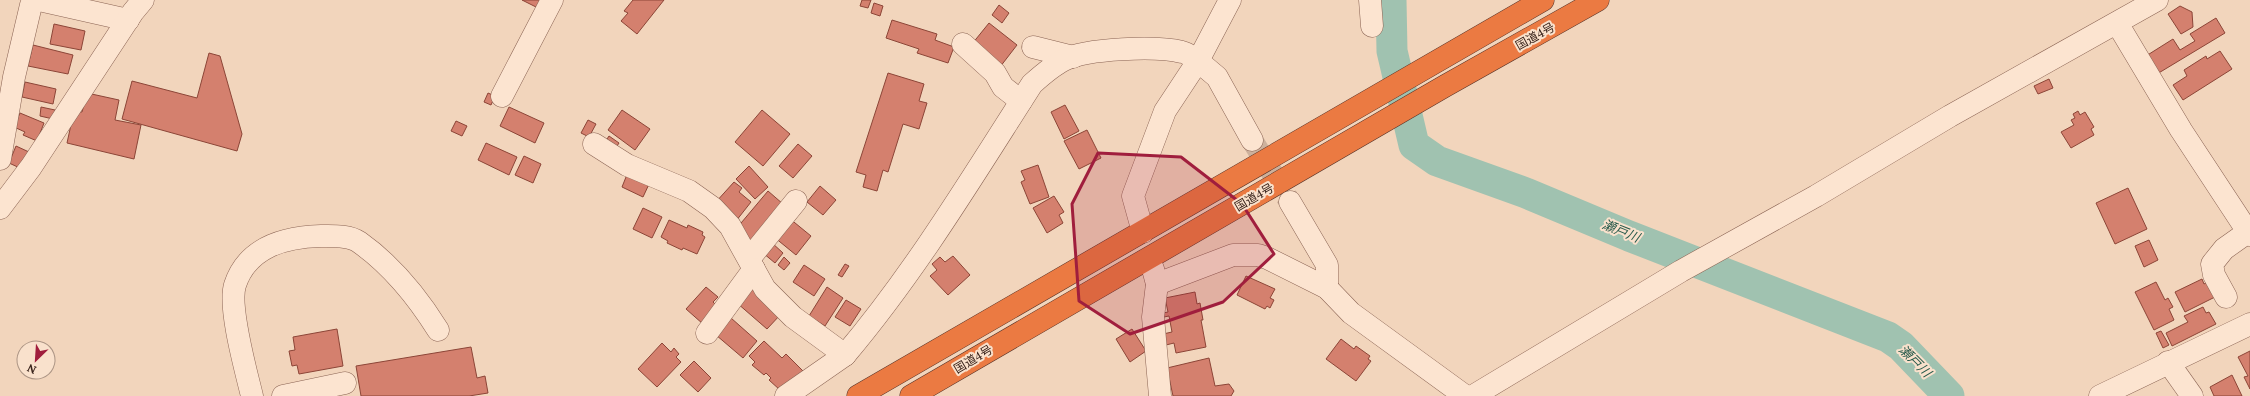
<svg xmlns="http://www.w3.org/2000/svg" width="2250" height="396" font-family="Lora,'Noto Sans JP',serif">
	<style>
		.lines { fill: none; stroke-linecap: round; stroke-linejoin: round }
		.river { stroke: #a0c2b0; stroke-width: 31 }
		.building { fill: #d4806e; stroke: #8c4537 }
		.minor-tunnel { stroke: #cdb19c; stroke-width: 22; stroke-dasharray: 22 11; stroke-linecap: butt }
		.minor-casing { stroke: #8b6454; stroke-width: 23 }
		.highway-casing { stroke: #583429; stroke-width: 23 }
		.minor { stroke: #fce4d0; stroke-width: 22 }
		.highway { stroke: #eb7a42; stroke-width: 22 }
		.marked { fill: #a01e3d; fill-opacity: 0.2; stroke: #a01e3d; stroke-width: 3; stroke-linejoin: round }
		.labels { text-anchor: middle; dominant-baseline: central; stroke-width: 4; stroke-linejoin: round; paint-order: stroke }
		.street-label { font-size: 12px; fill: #38221a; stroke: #f9e1cc }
		.water-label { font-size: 13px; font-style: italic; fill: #285a4b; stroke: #f9e1cc }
	</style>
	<rect width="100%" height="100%" fill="#f2d5bc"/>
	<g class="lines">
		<polyline class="river" points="1391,0 1392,51 1414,145 1437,161 1526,193 1629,236 1888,337 1901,346 1949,396"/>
	</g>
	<g class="building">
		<polygon points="522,0 548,0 542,10"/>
		<polygon points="633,0 664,0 637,34 621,21 628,13 624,11"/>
		<polygon points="862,0 871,0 868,8 860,6"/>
		<polygon points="874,3 883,6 880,16 871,13"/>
		<polygon points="999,5 1009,13 1002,23 992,15"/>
		<polygon points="2180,6 2192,12 2193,27 2181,34 2168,14"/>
		<polygon points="2216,18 2225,33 2157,74 2146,56 2173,39 2180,50 2195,41 2190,34"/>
		<polygon points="892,20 937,34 935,40 954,47 948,63 917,53 919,49 886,38"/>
		<polygon points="989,23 1017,45 1000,67 972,44"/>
		<polygon points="54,24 85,31 81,50 50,44"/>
		<polygon points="33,45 73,55 68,74 28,66"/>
		<polygon points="2220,51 2232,69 2183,100 2173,85 2187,76 2184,70 2206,56 2207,59"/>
		<polygon points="209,53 220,56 242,134 237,151 122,119 132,81 197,98"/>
		<polygon points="888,73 924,84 919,101 927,103 919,129 903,124 888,172 883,170 877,191 863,187 866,175 856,172"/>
		<polygon points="2049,79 2053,88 2038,94 2034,86"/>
		<polygon points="25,82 56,89 53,104 22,97"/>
		<polygon points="87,93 119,100 115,120 141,125 134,159 67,143 74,111 82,112"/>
		<polygon points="488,93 495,96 491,105 484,102"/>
		<polygon points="1065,105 1079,131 1064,139 1051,112"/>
		<polygon points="41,107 55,110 53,119 40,116"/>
		<polygon points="509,107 544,123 535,143 500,126"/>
		<polygon points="622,110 650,129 635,150 608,130"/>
		<polygon points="762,110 790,134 763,166 735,142"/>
		<polygon points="2078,111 2080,115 2085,112 2094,127 2091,129 2094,135 2071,148 2061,132 2074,125 2071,120 2075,118 2073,114"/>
		<polygon points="20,113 44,123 37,141 23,135 25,132 14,127"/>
		<polygon points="588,120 596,124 589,137 581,133"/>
		<polygon points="456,121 467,126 462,136 451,131"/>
		<polygon points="1087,130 1101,158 1079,169 1064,141"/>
		<polygon points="609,136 619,143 615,149 605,142"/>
		<polygon points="486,143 517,157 509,175 478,160"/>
		<polygon points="798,144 812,156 793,178 779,166"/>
		<polygon points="16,146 29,152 22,169 9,163"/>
		<polygon points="524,156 541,164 533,183 515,175"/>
		<polygon points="1038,165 1049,197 1030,204 1021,182 1025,180 1021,171"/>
		<polygon points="749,166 768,187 755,199 736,179"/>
		<polygon points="628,172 650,182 643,197 622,187"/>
		<polygon points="734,182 742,188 739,192 751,202 736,221 715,203"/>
		<polygon points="820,186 836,200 823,215 807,202"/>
		<polygon points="2128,188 2147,229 2115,244 2096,203"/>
		<polygon points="768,191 783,204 751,242 736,229"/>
		<polygon points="1054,196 1064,212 1059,215 1063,223 1047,233 1033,208"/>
		<polygon points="643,208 662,217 652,238 633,229"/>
		<polygon points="789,218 811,236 796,255 774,237"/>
		<polygon points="669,220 687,228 688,225 703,232 702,235 705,237 697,254 683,248 682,250 667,243 668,241 661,237"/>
		<polygon points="2149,240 2158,260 2144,267 2135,246"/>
		<polygon points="771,242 783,253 775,263 763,253"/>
		<polygon points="953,256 970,275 948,295 930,276 937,270 932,264 940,257 945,262"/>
		<polygon points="784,257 790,263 784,270 778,265"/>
		<polygon points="845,264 849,266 842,277 838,275"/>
		<polygon points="804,265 825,279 814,296 793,282"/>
		<polygon points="1246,276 1275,289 1270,298 1274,300 1270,308 1267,306 1265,309 1237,295"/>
		<polygon points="2202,279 2204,284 2211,280 2219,295 2185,312 2175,292"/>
		<polygon points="2156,282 2165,300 2168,298 2173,307 2169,309 2174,320 2154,330 2135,292"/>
		<polygon points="706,287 718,297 713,302 718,307 703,324 686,309"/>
		<polygon points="827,287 843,298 825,326 809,316"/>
		<polygon points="751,288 781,314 767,329 737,303"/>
		<polygon points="1195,292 1197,304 1200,303 1203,320 1201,320 1206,347 1176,353 1174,343 1166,345 1163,334 1172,332 1169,316 1164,317 1163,313 1168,312 1165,298"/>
		<polygon points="846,300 861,309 850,326 835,317"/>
		<polygon points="2203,307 2206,313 2209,312 2216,324 2172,346 2166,333 2188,322 2184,316"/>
		<polygon points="731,318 757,341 743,358 716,335"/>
		<polygon points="337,329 343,366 299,374 297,365 292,366 289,351 295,350 293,337"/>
		<polygon points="1132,329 1146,351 1130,362 1116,339"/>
		<polygon points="2161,331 2169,345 2163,348 2156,333"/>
		<polygon points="1341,339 1354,349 1356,346 1370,356 1368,359 1371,361 1356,381 1326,359"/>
		<polygon points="764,341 782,358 786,354 804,372 780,390 769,380 771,378 766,373 764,375 752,365 755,362 749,356"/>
		<polygon points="662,343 671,352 674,348 679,354 676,357 681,362 657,387 638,369"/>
		<polygon points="471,347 477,378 485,376 488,393 469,396 361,396 356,366"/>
		<polygon points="2250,351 2250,389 2244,377 2248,376 2238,357"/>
		<polygon points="1209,358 1215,386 1229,384 1234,391 1231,396 1173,396 1167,368"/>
		<polygon points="694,361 711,378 698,392 680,375"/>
		<polygon points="2232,375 2242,396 2214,396 2210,387"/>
	</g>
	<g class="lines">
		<polyline class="minor-tunnel" points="1252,140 1288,199"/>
		<g class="minor-casing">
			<g id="minor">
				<polyline points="39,0 128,20"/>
				<polyline points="1230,0 1198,61 1217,77 1252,140"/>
				<polyline points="1370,0 1372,26"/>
				<polyline points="2117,23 2181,130 2250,235"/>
				<polyline points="963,44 995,73 1003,87 1021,101"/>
				<polyline points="1033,47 1073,57"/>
				<polyline points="502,96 552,0"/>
				<polyline points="594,144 627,165 689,191 713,208 730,226 765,289 793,317 845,355 786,396"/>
				<polyline points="0,159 14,77 31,5 34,0"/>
				<polyline points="1290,202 1327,265 1327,288"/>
				<polyline points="0,208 31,167 133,12 143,0"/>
				<polyline points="749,259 796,201"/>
				<polyline points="1153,269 1157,284 1153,317 1160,396"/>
				<polyline points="1157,284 1233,255 1258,255 1267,258 1327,288 1351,313 1465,396"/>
				<polyline points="2226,297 2214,275 2212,264 2224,249 2248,232"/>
				<polyline points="707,333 754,269"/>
				<path d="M845 355C916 271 973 176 1032 84 1042 75 1052 66 1064 60 1087 48 1157 46 1182 52 1188 53 1193 58 1198 61L1165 111 1133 196 1143 232"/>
				<polyline points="2168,362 2192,396"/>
				<path d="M252 396C246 371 228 307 235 285 248 246 285 237 321 236 333 236 349 235 359 242 390 264 418 298 438 330"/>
				<polyline points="283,396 345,383"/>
				<polyline points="1473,396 1681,271 1816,196 1950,116 2157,0"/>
				<polyline points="2100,396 2250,324"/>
			</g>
		</g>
		<g class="highway-casing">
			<g id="highway">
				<polyline points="858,396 1543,0"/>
				<polyline points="911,396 1445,86 1598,0"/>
			</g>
		</g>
		<use href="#minor" class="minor"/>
		<use href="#highway" class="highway"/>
	</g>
	<path class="marked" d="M1098 153 1181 157 1242 204 1274 254 1223 302 1130 334 1079 301 1072 204Z"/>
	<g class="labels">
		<g class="street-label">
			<text transform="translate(1535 36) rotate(-29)">国道4号</text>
			<text transform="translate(1254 197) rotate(-30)">国道4号</text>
			<text transform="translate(973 359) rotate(-31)">国道4号</text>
		</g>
		<g class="water-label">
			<text transform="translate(1621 231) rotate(22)">瀬戸川</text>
			<text transform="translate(1915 361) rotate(45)">瀬戸川</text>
		</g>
	</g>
	<g transform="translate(36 360) rotate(205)"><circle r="19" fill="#f9e1cc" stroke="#ac9585"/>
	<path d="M0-3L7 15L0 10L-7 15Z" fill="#a01e3d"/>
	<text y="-6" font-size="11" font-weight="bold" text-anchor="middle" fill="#38221a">N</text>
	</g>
</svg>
